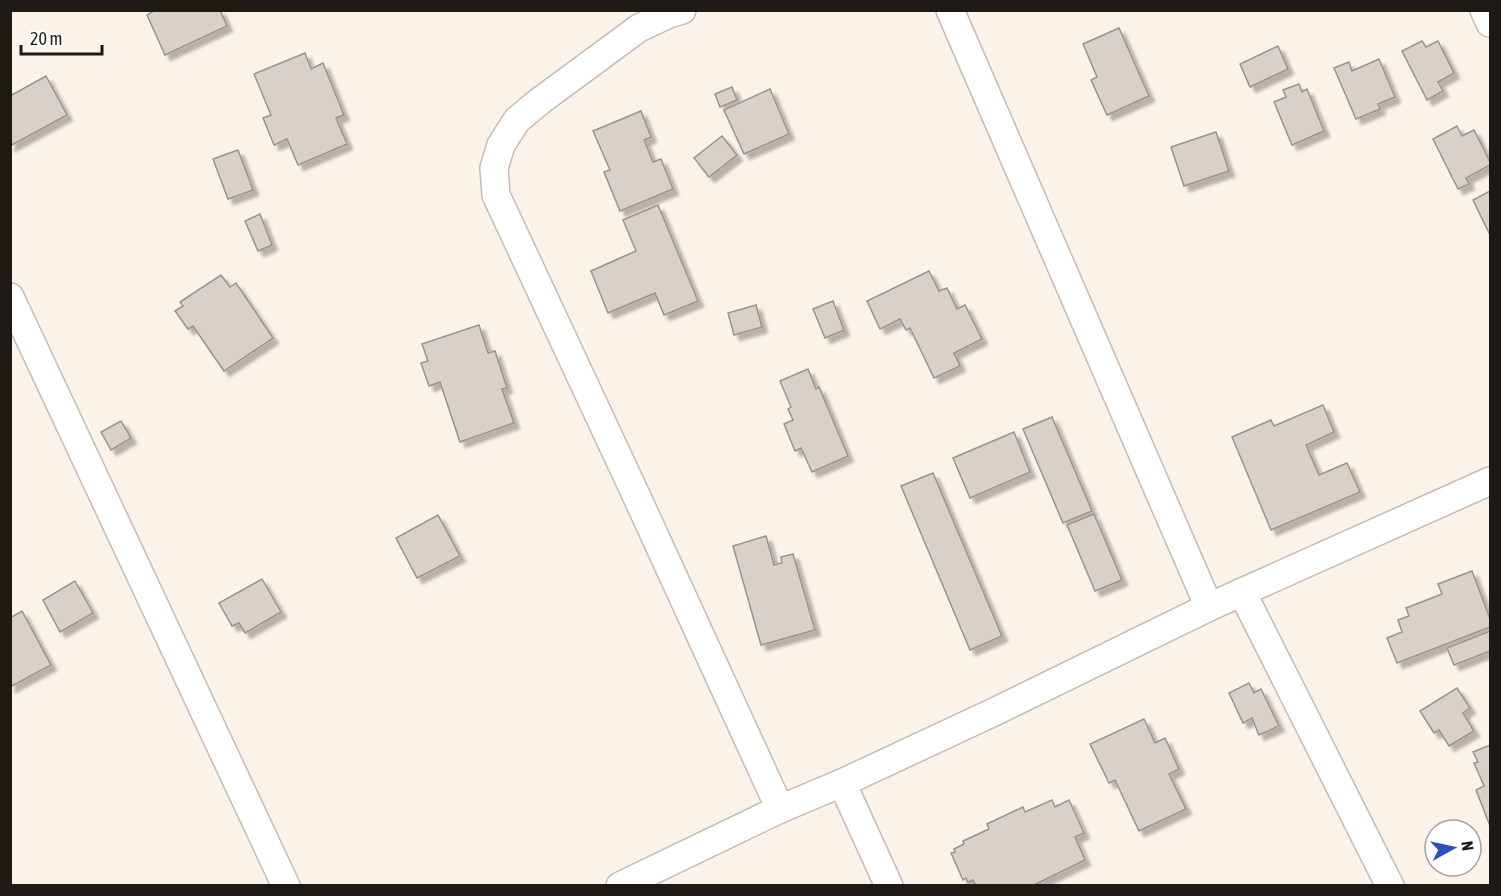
<svg xmlns="http://www.w3.org/2000/svg" width="1501" height="896" font-family="'Asap Condensed',sans-serif">
	<style>
		.building { fill: #d9d1c7; stroke: #9b948b; stroke-width: 1.5; filter: url(#shadow) }
		.lines { fill: none; stroke-linecap: round; stroke-linejoin: round }
		.minor-casing { stroke: #c4bcb3; stroke-width: 30 }
		.minor { stroke: #fff; stroke-width: 27 }
	</style>
	<defs>
		<filter id="shadow"><feDropShadow dx="5.5" dy="5.5" stdDeviation="1.5" flood-color="#0004"/></filter>
	</defs>
	<rect width="100%" height="100%" fill="#fbf2e8"/>
	<g class="building">
		<polygon points="155,10 220,10 227,26 165,55 147,15"/>
		<polygon points="1119,28 1149,96 1107,115 1091,80 1097,77 1083,44"/>
		<polygon points="1422,41 1426,47 1438,41 1454,73 1438,82 1443,91 1427,100 1402,51"/>
		<polygon points="1278,46 1288,69 1250,87 1240,64"/>
		<polygon points="305,53 311,69 323,63 344,115 336,118 347,144 298,165 287,139 274,145 263,118 271,115 254,74"/>
		<polygon points="1379,59 1395,97 1378,104 1380,109 1356,119 1334,68 1349,62 1352,71"/>
		<polygon points="46,76 67,115 10,146 10,96"/>
		<polygon points="1299,84 1302,92 1307,89 1324,131 1292,145 1274,102 1286,97 1283,90"/>
		<polygon points="732,87 737,100 720,107 715,94"/>
		<polygon points="770,89 789,134 744,154 724,110"/>
		<polygon points="641,111 651,137 644,140 653,162 661,159 673,189 620,211 604,172 610,170 593,131"/>
		<polygon points="1457,126 1462,136 1474,130 1490,162 1490,165 1466,178 1469,184 1458,189 1433,139"/>
		<polygon points="1216,132 1229,171 1184,186 1171,147"/>
		<polygon points="722,136 737,155 709,177 694,158"/>
		<polygon points="238,150 253,190 228,199 213,159"/>
		<polygon points="1490,191 1490,235 1473,200"/>
		<polygon points="658,205 698,301 664,315 655,293 608,313 591,271 636,251 623,220"/>
		<polygon points="260,214 272,245 258,251 245,221"/>
		<polygon points="929,271 939,291 947,288 957,309 965,305 982,339 954,353 960,366 934,378 910,328 906,330 900,319 880,329 867,301"/>
		<polygon points="221,275 230,287 236,283 273,338 224,371 193,326 188,329 175,311 183,306 180,302"/>
		<polygon points="833,301 844,330 825,338 813,309"/>
		<polygon points="756,305 762,327 734,335 728,313"/>
		<polygon points="479,325 488,353 495,351 507,388 502,389 514,423 460,442 440,382 429,386 421,363 428,361 422,344"/>
		<polygon points="808,369 816,389 819,387 848,456 812,472 801,448 795,451 784,424 793,420 788,409 791,407 780,381"/>
		<polygon points="1323,405 1334,432 1306,445 1319,475 1347,463 1360,492 1271,530 1232,437 1271,420 1274,426"/>
		<polygon points="1052,417 1092,511 1063,523 1023,429"/>
		<polygon points="121,421 131,438 111,450 101,432"/>
		<polygon points="1014,432 1030,472 970,498 953,458"/>
		<polygon points="933,473 1002,636 970,650 901,486"/>
		<polygon points="1094,514 1122,580 1095,591 1067,525"/>
		<polygon points="438,515 460,556 417,578 396,538"/>
		<polygon points="766,536 774,565 782,563 781,557 793,554 815,630 761,645 733,546"/>
		<polygon points="1472,571 1490,619 1490,627 1397,663 1387,638 1402,632 1398,620 1409,616 1406,608 1442,594 1438,584"/>
		<polygon points="262,579 281,612 245,633 239,623 232,626 219,603"/>
		<polygon points="75,581 93,613 60,632 43,600"/>
		<polygon points="22,611 51,665 10,687 10,618"/>
		<polygon points="1490,631 1490,651 1454,665 1447,648"/>
		<polygon points="1249,683 1254,693 1261,689 1279,726 1259,735 1252,718 1243,723 1229,693"/>
		<polygon points="1457,688 1470,708 1463,713 1474,731 1449,746 1439,730 1434,733 1420,711"/>
		<polygon points="1144,719 1155,743 1165,738 1179,769 1169,774 1186,809 1139,831 1115,780 1109,783 1090,744"/>
		<polygon points="1490,745 1490,826 1476,790 1484,786 1474,763 1478,762 1473,752"/>
		<polygon points="1052,800 1055,807 1069,800 1084,833 1075,837 1085,860 1032,886 976,886 973,880 968,882 966,878 963,880 951,853 955,852 954,849 964,844 963,841 989,829 987,824 1023,807 1025,812"/>
	</g>
	<g class="lines">
		<g class="minor-casing">
			<g id="minor">
				<polyline points="682,10 669,14 639,28 540,101 517,120 501,145 494,168 496,195 636,495 780,809"/>
				<polyline points="950,10 1209,607"/>
				<polyline points="1484,10 1490,23"/>
				<polyline points="10,297 286,886"/>
				<polyline points="1242,592 1390,886"/>
				<polyline points="842,783 889,886"/>
				<polyline points="620,886 780,809 842,783 994,712 1209,607 1490,481"/>
			</g>
		</g>
		<use href="#minor" class="minor"/>
	</g>
	<rect width="1501" height="896" fill="none" stroke="#1d1a16" stroke-width="24"/>
	<g transform="translate(1453 848) rotate(82)"><circle r="28" fill="#ffffff" stroke="#a5a3a2" stroke-width="1.5"/>
	<path d="M0-4.5L10 22L0 15L-10 22Z" fill="#2e4ebe"/>
	<text y="-9" font-size="16" font-weight="bold" text-anchor="middle" fill="#1d1a16">N</text>
	</g>
	<path d="M21 45v9h81v-9" fill="none" stroke="#1d1a16" stroke-width="3"/>
	<text x="30" y="45" font-size="18" fill="#1d1a16" stroke="#ffffff" stroke-width="4.5" paint-order="stroke">20 m</text>
</svg>
